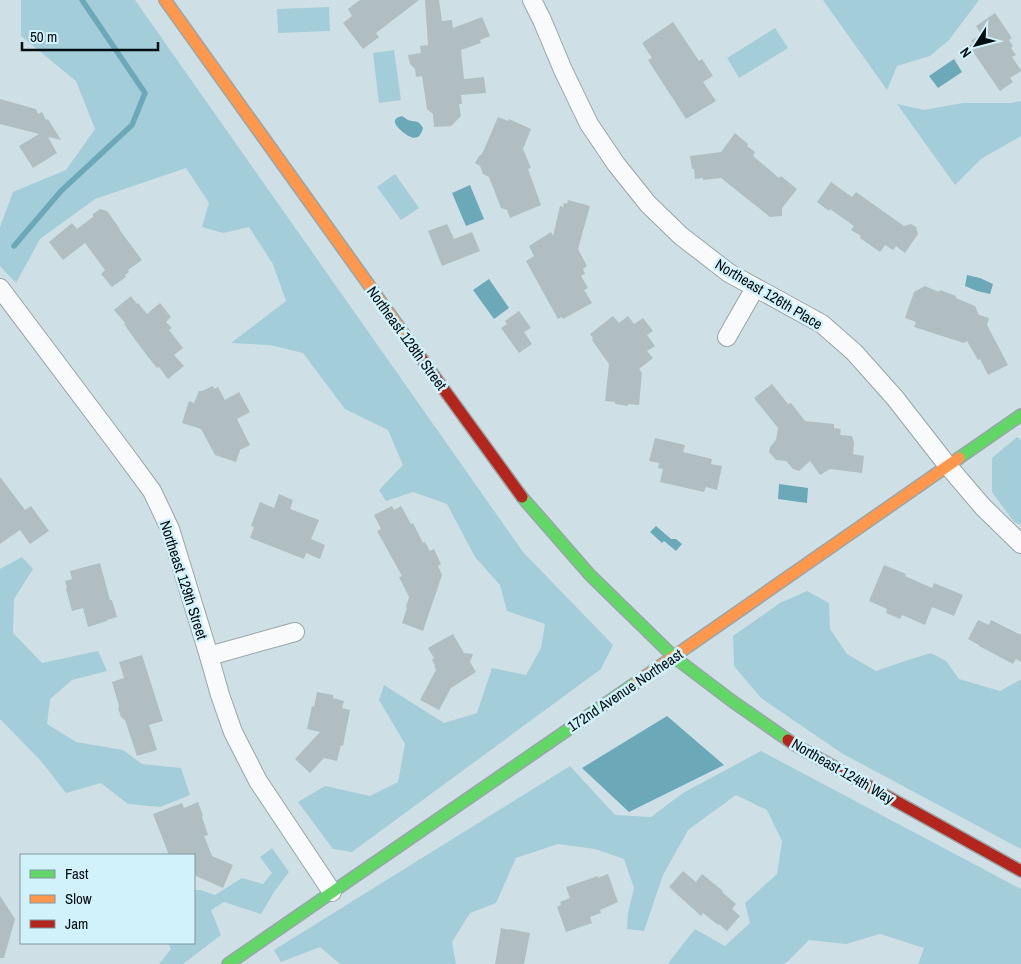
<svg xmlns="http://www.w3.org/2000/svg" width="1021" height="964" font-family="'Archivo Narrow',sans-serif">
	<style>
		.green { fill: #a3cdd8 }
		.water { fill: #6ba9b9 }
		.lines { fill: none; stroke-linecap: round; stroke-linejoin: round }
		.stream { stroke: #6ba9b9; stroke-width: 5.5 }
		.building { fill: #b0bec2 }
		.street-casing { stroke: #98a5a9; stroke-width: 20 }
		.fast-casing { stroke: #98a5a9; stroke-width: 14 }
		.slow-casing { stroke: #98a5a9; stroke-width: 14 }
		.jam-casing { stroke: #98a5a9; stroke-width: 14 }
		.street { stroke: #f8fafb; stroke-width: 18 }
		.fast { stroke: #63d668; stroke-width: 11 }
		.slow { stroke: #ff974d; stroke-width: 11 }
		.jam { stroke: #b3261e; stroke-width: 11 }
		.labels { text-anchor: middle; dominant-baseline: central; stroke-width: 5; stroke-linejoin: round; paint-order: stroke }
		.street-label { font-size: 15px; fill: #040d10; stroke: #d2f2fb }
	</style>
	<rect width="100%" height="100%" fill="#cee0e5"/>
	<g class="green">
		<polygon points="21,0 135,0 523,552 613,645 601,669 352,852 333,849 298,802 325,786 370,796 398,782 405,744 379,700 384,685 444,723 477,713 492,668 526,675 541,648 545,624 507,611 500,585 475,557 447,504 413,492 386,501 379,490 403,465 388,430 345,409 303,353 270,345 231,343 286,301 273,264 249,227 223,233 202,227 209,203 186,168 95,199 40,239 16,283 0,266 0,227 13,192 66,170 95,129 76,81 21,36"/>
		<polygon points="823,0 979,0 949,40 930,56 897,66 887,90"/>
		<polygon points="329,7 330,31 278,33 277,9"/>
		<polygon points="775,28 788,48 739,78 727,58"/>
		<polygon points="394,50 401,100 379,103 373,53"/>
		<polygon points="1021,101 1021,136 981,159 955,185 897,104 924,110 963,103 1011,103"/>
		<polygon points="395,174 419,208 401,220 377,187"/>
		<polygon points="1017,437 1021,440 1021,525 1014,522 992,492 992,458"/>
		<polygon points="22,557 33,569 14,599 13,633 42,663 98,651 107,671 72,680 50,699 47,724 76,742 123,750 142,764 181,768 190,795 160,807 128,804 101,783 66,793 41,761 0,719 0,569"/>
		<polygon points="807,591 829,603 830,629 847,654 876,671 908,660 931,653 946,661 959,679 1000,691 1020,680 1021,680 1021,849 843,754 761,698 734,666 733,636 780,603"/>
		<polygon points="761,751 1021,889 1021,964 918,964 924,948 880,934 846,944 809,940 787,962 783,964 669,964 669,962 695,929 725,946 750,923 745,903 777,874 782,841 767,810 736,795 688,830 663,875 644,931 627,929 628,913 634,888 624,859 595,849 558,844 516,858 496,903 470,913 452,942 456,964 340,964 320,947 281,962 274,950 570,766 615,815 651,817 683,793"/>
		<polygon points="272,848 289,872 274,892 261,914 224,902 211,910 221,935 183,964 159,964 171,949 168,943 194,943 194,890 200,890 215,895 242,878 263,884 272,873 260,857"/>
	</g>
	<g class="water">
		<polygon points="954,59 962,72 938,88 929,76"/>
		<path d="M402 116C402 116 408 120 408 120 416 123 418 119 423 128 420 140 413 140 404 133 398 128 388 119 402 116Z"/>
		<polygon points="470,185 484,219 466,226 452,193"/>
		<polygon points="967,275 980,278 993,284 990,294 977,291 965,286"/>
		<polygon points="489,279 509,308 494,319 473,290"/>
		<polygon points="779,484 808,488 807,503 778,499"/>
		<polygon points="656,526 671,539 676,539 682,544 676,551 664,541 662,543 650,532"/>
		<polygon points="667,716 724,765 629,812 582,768"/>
	</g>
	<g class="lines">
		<polyline class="stream" points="14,246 61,191 132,125 145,93 82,0"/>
	</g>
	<g class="building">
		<polygon points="360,0 419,0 376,33 379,37 363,49 343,23 352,16 348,9"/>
		<polygon points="425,0 439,0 442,21 452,20 453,28 482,17 490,36 480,40 481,43 461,50 464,79 484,77 486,93 461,95 462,104 459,104 461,116 451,126 434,127 433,114 427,109 422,76 416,77 415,69 410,64 408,55 421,53 420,46 428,45"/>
		<polygon points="995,13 1012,38 1009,40 1013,46 1011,48 1016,55 1012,57 1021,70 1021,71 1010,78 1013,82 1000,91 969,46 973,43 971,41 981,34 976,26"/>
		<polygon points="673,22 699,61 702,59 713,76 703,82 716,101 686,119 648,60 652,58 642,43"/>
		<polygon points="0,99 36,109 38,114 42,112 46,120 48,119 61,140 48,137 57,153 33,168 19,146 39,134 0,124"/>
		<polygon points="498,117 508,121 509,119 531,129 523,149 531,168 528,169 541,205 510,218 507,210 501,208 489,177 483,174 480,166 475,163 479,156 482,154"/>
		<polygon points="735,133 748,144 747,146 755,152 753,156 779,178 781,176 797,189 782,208 782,216 770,217 721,178 703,180 703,178 695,179 694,169 692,169 690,156 721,152"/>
		<polygon points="831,182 852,197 856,192 904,226 911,224 916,227 918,234 905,253 896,246 893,250 885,245 880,252 860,238 861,236 851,230 854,226 830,209 829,211 817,202"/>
		<polygon points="568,200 590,206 578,249 587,266 583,269 585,274 581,276 588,288 584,290 592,303 563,319 562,317 558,319 526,261 534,256 529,246 551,232 553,236 560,206 563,207 564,203 567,204"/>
		<polygon points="100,209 107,211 120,229 119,229 142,260 128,270 129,272 125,275 126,277 112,287 101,274 105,270 85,243 63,260 49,242 72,223 77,229 93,217 93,214"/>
		<polygon points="447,224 454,239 472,232 480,251 442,266 428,231"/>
		<polygon points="925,286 939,292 940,290 956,296 956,298 975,306 979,315 989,318 987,325 1008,365 988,375 980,359 978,360 967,341 964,343 914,327 916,322 905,318 914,292"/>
		<polygon points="131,296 137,304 138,303 147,314 160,303 171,317 166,322 172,328 169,330 183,348 174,355 184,366 168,379 159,367 157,368 152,362 136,341 124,324 125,323 114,310"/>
		<polygon points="519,311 531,328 524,332 532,344 519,353 501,328 507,324 505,321"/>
		<polygon points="613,316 619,323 628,316 634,324 643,318 653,331 647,335 655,346 647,351 653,358 639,369 642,373 639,405 628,404 628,406 615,404 615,402 605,401 609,364 592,340 593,338 590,334"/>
		<polygon points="772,384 788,404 791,403 805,421 834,424 834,428 841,429 840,435 852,436 854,443 853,454 864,456 862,473 830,469 820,475 810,461 799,471 793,469 786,461 776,460 769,452 770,447 776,440 778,428 754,398"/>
		<polygon points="213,386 214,389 218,387 225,400 239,392 250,412 237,419 250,445 240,450 236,462 215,455 201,429 182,423 189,401 194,403 199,391 202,391"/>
		<polygon points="655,438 685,445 683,452 712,459 711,464 722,466 717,490 706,487 704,492 660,482 663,469 658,468 659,463 649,461"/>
		<polygon points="0,477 25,510 31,506 49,531 30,544 20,530 0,544"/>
		<polygon points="279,494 293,500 290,509 319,520 311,539 325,545 320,559 306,553 304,559 250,538 254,527 251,526 260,502 274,508"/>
		<polygon points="392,506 394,510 401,506 411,524 413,523 423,543 425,542 430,551 434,549 441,564 438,566 442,575 423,631 402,623 407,608 406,607 409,597 399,577 402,576 377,531 381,529 374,515"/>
		<polygon points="100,563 110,600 112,600 117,617 107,620 107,621 88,627 83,608 72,611 66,589 67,588 65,581 72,579 70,571"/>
		<polygon points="884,565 906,574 905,576 932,588 934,583 963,595 954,616 932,607 925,625 902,615 900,619 886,613 887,609 869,601"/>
		<polygon points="978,620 989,625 991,620 1021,635 1021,662 1016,659 1013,664 979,646 979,645 968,639"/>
		<polygon points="453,634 464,653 473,654 470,662 476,672 451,688 439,710 420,700 436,670 434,666 435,665 432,660 434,658 428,648"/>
		<polygon points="142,655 163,721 149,725 157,750 137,756 125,720 121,717 118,708 119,706 112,682 124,678 119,662"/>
		<polygon points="317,692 333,695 333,698 344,701 342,708 350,710 343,746 341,745 337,761 324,758 310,773 295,759 320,732 307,729 312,706 314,707"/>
		<polygon points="198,802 203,816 202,817 208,835 204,836 212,856 233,865 223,888 194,875 194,855 169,855 153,814 182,803 184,808"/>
		<polygon points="683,871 696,882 702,874 723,891 722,892 736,904 732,909 740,916 727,931 719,924 718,925 703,913 701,916 669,887"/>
		<polygon points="608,874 618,902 600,910 601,913 590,917 592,923 566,932 557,907 561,905 560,902 570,898 566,887 598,876 598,878"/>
		<polygon points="0,896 15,919 4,958 0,958"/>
		<polygon points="501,928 509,930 509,929 530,933 524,964 495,964"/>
	</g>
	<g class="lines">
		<g class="street-casing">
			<g id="street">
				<polyline points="532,0 542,20 563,70 589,124 616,164 648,204 681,236 729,273 822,324 854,352 895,398 948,466 983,507 1021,544"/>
				<polyline points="0,288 124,453 152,491 170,529 209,656 220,695 233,732 258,781 332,892"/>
				<polyline points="727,337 755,288"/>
				<polyline points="209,656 295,632"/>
			</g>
		</g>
		<g class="fast-casing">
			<g id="fast">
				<polyline points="959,458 1021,415"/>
				<polyline points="522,497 590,575 674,657 732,701 788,740"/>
				<polyline points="228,964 637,682"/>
			</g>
		</g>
		<g class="slow-casing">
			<g id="slow">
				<polyline points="165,0 419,355"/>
				<polyline points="637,682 959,458"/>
			</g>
		</g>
		<g class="jam-casing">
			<g id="jam">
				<polyline points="419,355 522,497"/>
				<polyline points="788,740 795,745 1021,871"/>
			</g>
		</g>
		<use href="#street" class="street"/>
		<use href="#fast" class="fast"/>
		<use href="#slow" class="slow"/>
		<use href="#jam" class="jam"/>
	</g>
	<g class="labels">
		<g class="street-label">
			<text transform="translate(769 294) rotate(31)">Northeast 126th Place</text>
			<text transform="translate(407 338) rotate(54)">Northeast 128th Street</text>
			<text transform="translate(184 580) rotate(72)">Northeast 129th Street</text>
			<text transform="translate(625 690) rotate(-34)">172nd Avenue Northeast</text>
			<text transform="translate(843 771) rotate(30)">Northeast 124th Way</text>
		</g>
	</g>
	<rect x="20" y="854" width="175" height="90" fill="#d2f2fb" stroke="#80969d"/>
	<rect x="30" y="870" width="25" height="8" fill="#63d668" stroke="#80969d"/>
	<text x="65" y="879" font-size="15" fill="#040d10">Fast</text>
	<rect x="30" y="895" width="25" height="8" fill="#ff974d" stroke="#80969d"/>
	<text x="65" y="904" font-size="15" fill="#040d10">Slow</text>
	<rect x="30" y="920" width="25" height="8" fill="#b3261e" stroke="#80969d"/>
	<text x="65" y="929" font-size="15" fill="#040d10">Jam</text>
	<g transform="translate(976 45) rotate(234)" stroke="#d2f2fb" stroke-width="4" paint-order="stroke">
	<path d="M0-4L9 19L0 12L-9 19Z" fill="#040d10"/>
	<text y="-8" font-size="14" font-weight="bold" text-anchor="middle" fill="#040d10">N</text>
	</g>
	<path d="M22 42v8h136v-8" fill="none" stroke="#040d10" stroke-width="2.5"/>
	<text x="30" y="42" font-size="15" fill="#040d10" stroke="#d2f2fb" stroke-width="4" paint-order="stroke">50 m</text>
</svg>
